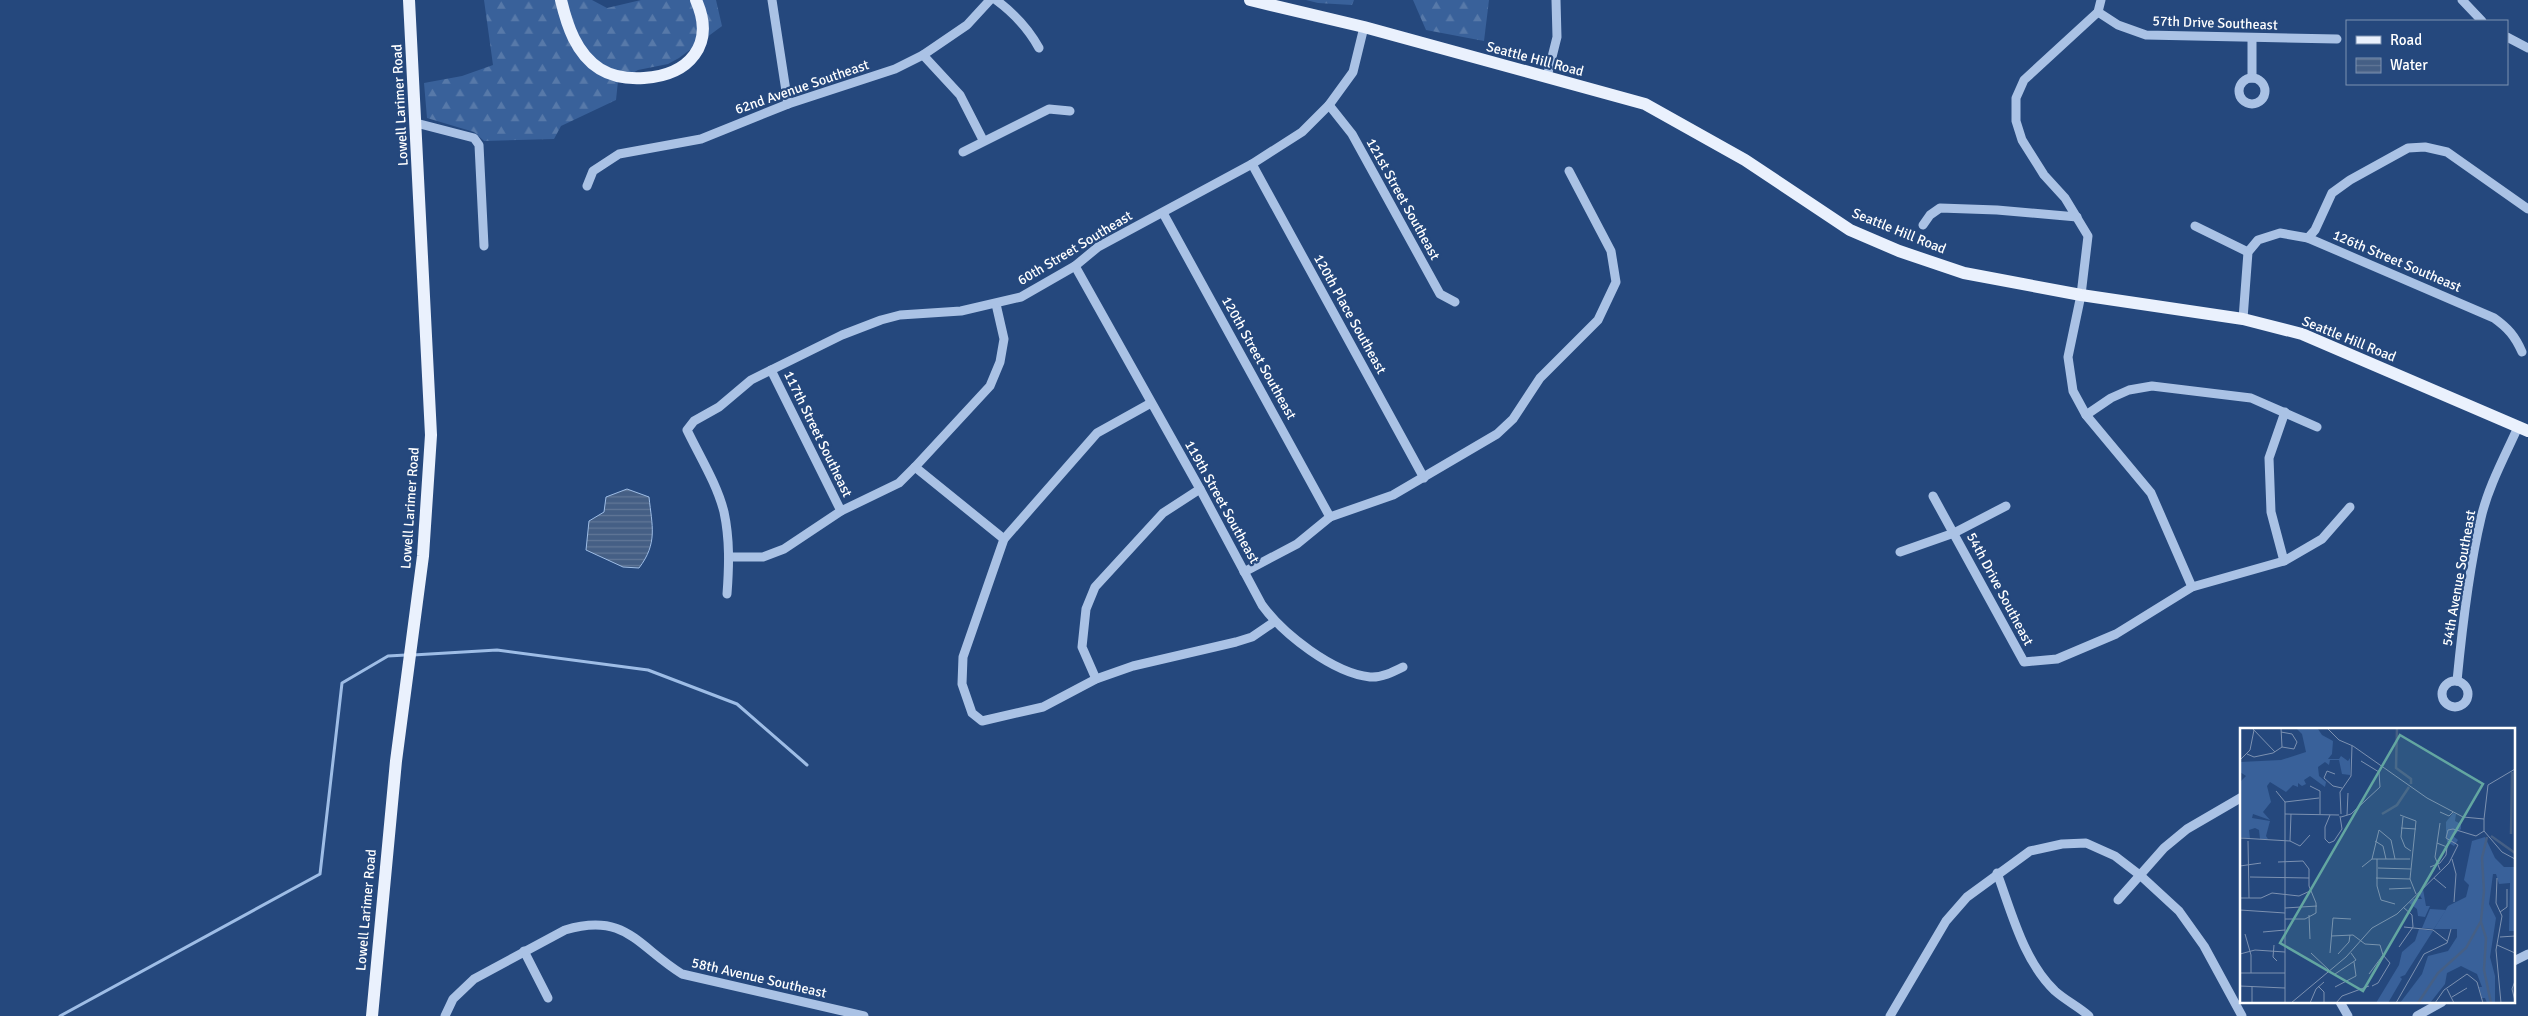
<svg xmlns="http://www.w3.org/2000/svg" width="2528" height="1016" font-family="Signika,sans-serif">
	<style>
		.forest { fill: url(#forest-firs) }
		.water { fill: url(#water-rules); stroke: #9ebde6 }
		.lines { fill: none; stroke-linecap: round; stroke-linejoin: round }
		.stream { stroke: #9ebde6; stroke-width: 3 }
		.minor { stroke: #aac2e5; stroke-width: 9 }
		.major { stroke: #eaf1fd; stroke-width: 12 }
		.labels { text-anchor: middle; dominant-baseline: central; stroke-width: 4.5; stroke-linejoin: round; paint-order: stroke }
		.street-label { font-size: 14px; fill: #fff; stroke: #25487d }
		.inset-river { fill: none; stroke: #455f85; stroke-width: 2.5 }
		.inset-road { fill: none; stroke: #7c91b1; stroke-width: 1 }
		.view { fill: #63a6a1; fill-opacity: 0.15; stroke: #63a6a1; stroke-width: 2.5 }
		.inset-edge { fill: none; stroke: #fff; stroke-width: 2.5 }
	</style>
	<defs>
		<pattern id="forest-firs" width="22" height="20" patternUnits="userSpaceOnUse" patternTransform="scale(1.25)"><rect width="22" height="20" fill="#39619a"/><path d="M5 1l3.5 6h-7zM16 11l3.5 6h-7z" fill="#5779a9"/></pattern>
		<pattern id="water-rules" width="6" height="5" patternUnits="userSpaceOnUse" patternTransform="scale(1.25)"><rect width="6" height="5" fill="#455f85"/><path d="M0 2.5h6" fill="none" stroke="#617797"/></pattern>
	</defs>
	<rect width="100%" height="100%" fill="#25487d"/>
	<g class="forest">
		<polygon points="484,0 592,0 607,8 641,0 716,0 722,26 679,58 668,64 638,70 618,81 616,100 561,126 554,139 484,141 474,132 427,118 424,83 462,76 493,65"/>
		<polygon points="1306,0 1354,0 1352,5 1318,3"/>
		<polygon points="1413,0 1489,0 1484,41 1426,30"/>
	</g>
	<path class="water" d="M627 489 649 497C652 526 658 543 639 568L623 567 586 550 589 521 604 512 606 497Z"/>
	<g class="lines">
		<g class="stream">
			<polyline points="413,655 497,650 648,670 737,704 807,765"/>
			<polyline points="60,1016 320,874 342,683 388,656 406,655"/>
		</g>
		<g class="minor">
			<polyline points="772,0 788,104"/>
			<path d="M996 0C1015 14 1028 28 1039 48"/>
			<polyline points="2101,0 2098,12 2024,80 2016,98 2016,121 2022,140 2044,175 2065,198 2088,236 2081,295 2068,357 2073,391 2086,415 2151,493 2192,587"/>
			<polyline points="2462,0 2482,21"/>
			<polyline points="2098,12 2118,25 2146,35 2337,39"/>
			<polyline points="2507,37 2528,48"/>
			<polyline points="923,55 960,95 983,140"/>
			<polyline points="1547,77 1557,37 1556,0"/>
			<polyline points="2252,78 2252,39"/>
			<circle cx="2252" cy="91" r="13"/>
			<polyline points="1329,105 1352,134 1440,294 1455,302"/>
			<polyline points="416,123 474,138 479,145 484,246"/>
			<polyline points="963,152 1049,109 1070,111"/>
			<polyline points="1252,164 1424,478"/>
			<polyline points="587,186 593,171 619,154 701,139 788,104 895,69 923,55 967,25 990,0"/>
			<polyline points="1163,213 1330,517"/>
			<polyline points="1923,225 1930,215 1940,208 1997,210 2077,217"/>
			<polyline points="2195,226 2248,252"/>
			<polyline points="2308,238 2315,230 2332,193 2350,180 2408,148 2425,147 2447,152 2528,209"/>
			<path d="M1075 266 1200 489 1262 605C1283 634 1333 673 1370 677 1381 678 1393 672 1403 667"/>
			<path d="M2243 319 2248 252 2258 240 2280 233 2308 238 2494 318C2508 328 2515 336 2522 352"/>
			<polyline points="771,370 841,511"/>
			<polyline points="1151,403 1097,433 1004,539 963,657 962,684 972,713 982,721 1043,707 1096,679 1133,666 1236,642 1252,637 1274,622"/>
			<polyline points="2086,415 2111,398 2129,390 2152,386 2251,398 2317,427"/>
			<polyline points="915,467 1004,539"/>
			<polyline points="1933,496 2024,662 2057,659 2116,634 2192,587 2284,561 2322,539 2350,507"/>
			<polyline points="1900,552 1954,533 2006,506"/>
			<polyline points="729,557 763,557 784,549 841,511 899,483 915,467 990,386 1000,362 1004,339 996,304"/>
			<polyline points="2284,561 2271,512 2269,458 2285,412"/>
			<polyline points="1244,572 1297,544 1330,517 1393,495 1497,434 1513,419 1540,378 1598,320 1616,282 1611,251 1569,171"/>
			<path d="M727 594C729 567 730 540 724 512 717 484 700 457 687 430L694 421 719 407 751 380 842 335 881 320 900 315 961 311 1021 297 1075 266 1098 247 1252 164 1302 132 1329 105 1353 72 1364 27"/>
			<polyline points="1096,679 1082,647 1086,609 1095,587 1163,513 1200,489"/>
			<circle cx="2455" cy="694" r="13"/>
			<path d="M2457 681C2462 629 2469 568 2481 518 2488 487 2505 456 2518 427"/>
			<path d="M1997 873C2012 913 2023 960 2055 991 2065 1000 2079 1007 2089 1016"/>
			<polyline points="2118,900 2164,848 2187,829 2242,797"/>
			<polyline points="524,951 548,998"/>
			<polyline points="2514,961 2528,954"/>
			<polyline points="2340,1002 2348,1016"/>
			<path d="M445 1016 453 999 474 979 565 930C626 912 637 946 682 974L864 1016"/>
			<polyline points="1890,1016 1946,921 1967,897 2030,851 2062,844 2086,843 2115,856 2141,876 2179,911 2204,946 2242,1016"/>
			<polyline points="2417,1016 2442,1002"/>
		</g>
		<g class="major">
			<path d="M561 0C567 25 576 54 600 69 613 77 629 79 644 78 689 75 716 45 696 0"/>
			<polyline points="1250,0 1364,27 1645,104 1745,160 1850,230 1899,251 1964,273 2081,295 2243,319 2302,334 2528,431"/>
			<polyline points="372,1016 396,761 423,556 431,435 409,0"/>
		</g>
	</g>
	<g class="labels">
		<g class="street-label">
			<text transform="translate(2215 23) rotate(2)">57th Drive Southeast</text>
			<text transform="translate(1535 59) rotate(15)">Seattle Hill Road</text>
			<text transform="translate(802 87) rotate(-19)">62nd Avenue Southeast</text>
			<text transform="translate(400 105) rotate(-93)">Lowell Larimer Road</text>
			<text transform="translate(1403 199) rotate(61)">121st Street Southeast</text>
			<text transform="translate(1899 231) rotate(22)">Seattle Hill Road</text>
			<text transform="translate(1075 248) rotate(-31)">60th Street Southeast</text>
			<text transform="translate(2397 261) rotate(23)">126th Street Southeast</text>
			<text transform="translate(1350 314) rotate(61)">120th Place Southeast</text>
			<text transform="translate(2349 339) rotate(22)">Seattle Hill Road</text>
			<text transform="translate(1259 358) rotate(61)">120th Street Southeast</text>
			<text transform="translate(818 434) rotate(64)">117th Street Southeast</text>
			<text transform="translate(1222 502) rotate(61)">119th Street Southeast</text>
			<text transform="translate(410 508) rotate(-86)">Lowell Larimer Road</text>
			<text transform="translate(2459 578) rotate(-80)">54th Avenue Southeast</text>
			<text transform="translate(2000 589) rotate(62)">54th Drive Southeast</text>
			<text transform="translate(366 910) rotate(-85)">Lowell Larimer Road</text>
			<text transform="translate(759 978) rotate(13)">58th Avenue Southeast</text>
		</g>
	</g>
	<g transform="translate(2240 728)">
		<rect width="275" height="275" fill="#25487d"/>
		<path d="M190 181 206 182 194 201 182 200ZM179 201 193 203 165 247 160 249 162 251 148 275H136L159 237 162 224 175 213Z" fill="#39619a"/>
		<path d="M56 0H81L78 1 82 7 93 13 92 26 88 31H99L101 28 108 33 110 30V47L102 46 99 32H90L89 37 85 34 78 39 79 48 86 54 85 59 70 48 64 52 66 56 62 58 58 55V59L53 57 46 64 30 54 27 58 31 74 23 84 30 92 13 86 12 90 30 93 26 108 28 111H20L19 102 15 100 9 102 10 111 0 109V54L6 48 0 44V34L41 32 66 24 62 6ZM213 85 216 86 215 93 221 96V101L213 108 218 112 214 118 207 114 206 101V94ZM245 109 255 130 264 139H275V203H269L270 155 259 156 256 146H253L249 176 256 190 250 229 255 248V275H247L245 270H242L239 259H242L237 246 221 238 207 245 205 256 190 275H160L182 246 188 228 208 223 217 209V201H194L208 178 226 169 229 157 224 152 232 113ZM183 161 186 178H190L185 189 178 188 177 181 169 175 173 171H182L179 166Z" fill="#39619a"/>
		<path class="inset-river" d="M157 0 156 40 171 51V56M142 86 157 77 169 59M271 106 272 44M251 108 275 125M241 194 246 210 244 242 251 275M178 275 198 245 226 220 241 193 244 163 242 130 247 109"/>
		<path class="inset-road" d="M12 0 35 24M41 0 42 19M87 0 99 12 113 18 187 70 223 89 244 91V103M41 4 52 6 57 14 54 21 42 19M7 26 14 29 33 25 42 19M0 32 10 22 14 2M95 46 87 43 84 50 93 58 102 60M70 58 80 63V86M36 63 45 74V275M45 74 79 70M200 84 209 88 213 84M45 86 99 87M101 86 100 64 111 48 112 18M90 87 85 99V111L89 115 94 113 102 101 100 88M107 87 108 65M160 87 176 93 170 151 176 166M101 89 111 86 140 59 139 44 121 33M163 89 161 109 165 119 171 123M244 91 248 57 275 41M161 100 176 101M244 103 262 124 275 131M0 110 50 113 60 118 70 107M8 113 9 170M50 113 51 86M135 113 143 118 146 131M132 131 139 102 151 112 155 131M137 131V158L141 172 155 176M212 131 216 146 214 174M38 134 63 133M0 138 21 135M122 139 132 131H170M190 139 200 135 206 127 207 119 197 115M138 140 171 141M200 142 195 129 200 95M10 149 69 150M136 150 170 151M194 150 206 160M257 150 256 175 262 188 256 222 261 275M149 161 171 160M0 170H21L32 165 59 168 70 163M275 175V194M45 180 77 178M0 182 45 185M260 184 267 179V161M69 187 70 211M45 191H65L76 185V175L69 158V141L63 133M164 199 193 202 207 213M23 204 45 202M5 206 11 227V245M91 208 113 207 125 216 140 217 143 227 150 235 138 255 132 258M260 209 275 208M34 217 33 229 37 233M257 217 275 225M159 219 173 199 172 187 163 179M71 225 89 242M90 225 93 190 111 191M0 226 15 222 45 224M98 226 109 214 110 207M0 245H45M95 246 116 232 111 225M129 246 143 227M275 253 272 261 275 273M0 258 45 260M78 258 84 264V275M95 259 116 248 114 234M207 261 214 275M212 269 227 260M12 275V259M51 275 106 229 132 200 157 186 209 135 218 117 206 110 208 102 213 101 236 108 244 103M70 275 76 261 84 254M96 275 102 268 129 258M156 275 184 226 207 215 211 201M195 275 204 262 227 246 237 254 243 275"/>
		<path class="view" d="M160 7 243 56 123 263 40 215Z"/>
		<rect width="275" height="275" class="inset-edge"/>
	</g>
	<rect x="2346" y="20" width="162" height="65" fill="#25487d" stroke="#7c91b1"/>
	<rect x="2356" y="36" width="25" height="8" fill="#eaf1fd" stroke="#7c91b1"/>
	<text x="2390" y="45" font-size="15" fill="#ffffff">Road</text>
	<rect x="2356" y="58" width="25" height="15" fill="url(#water-rules)" stroke="#7c91b1"/>
	<text x="2390" y="70" font-size="15" fill="#ffffff">Water</text>
</svg>
